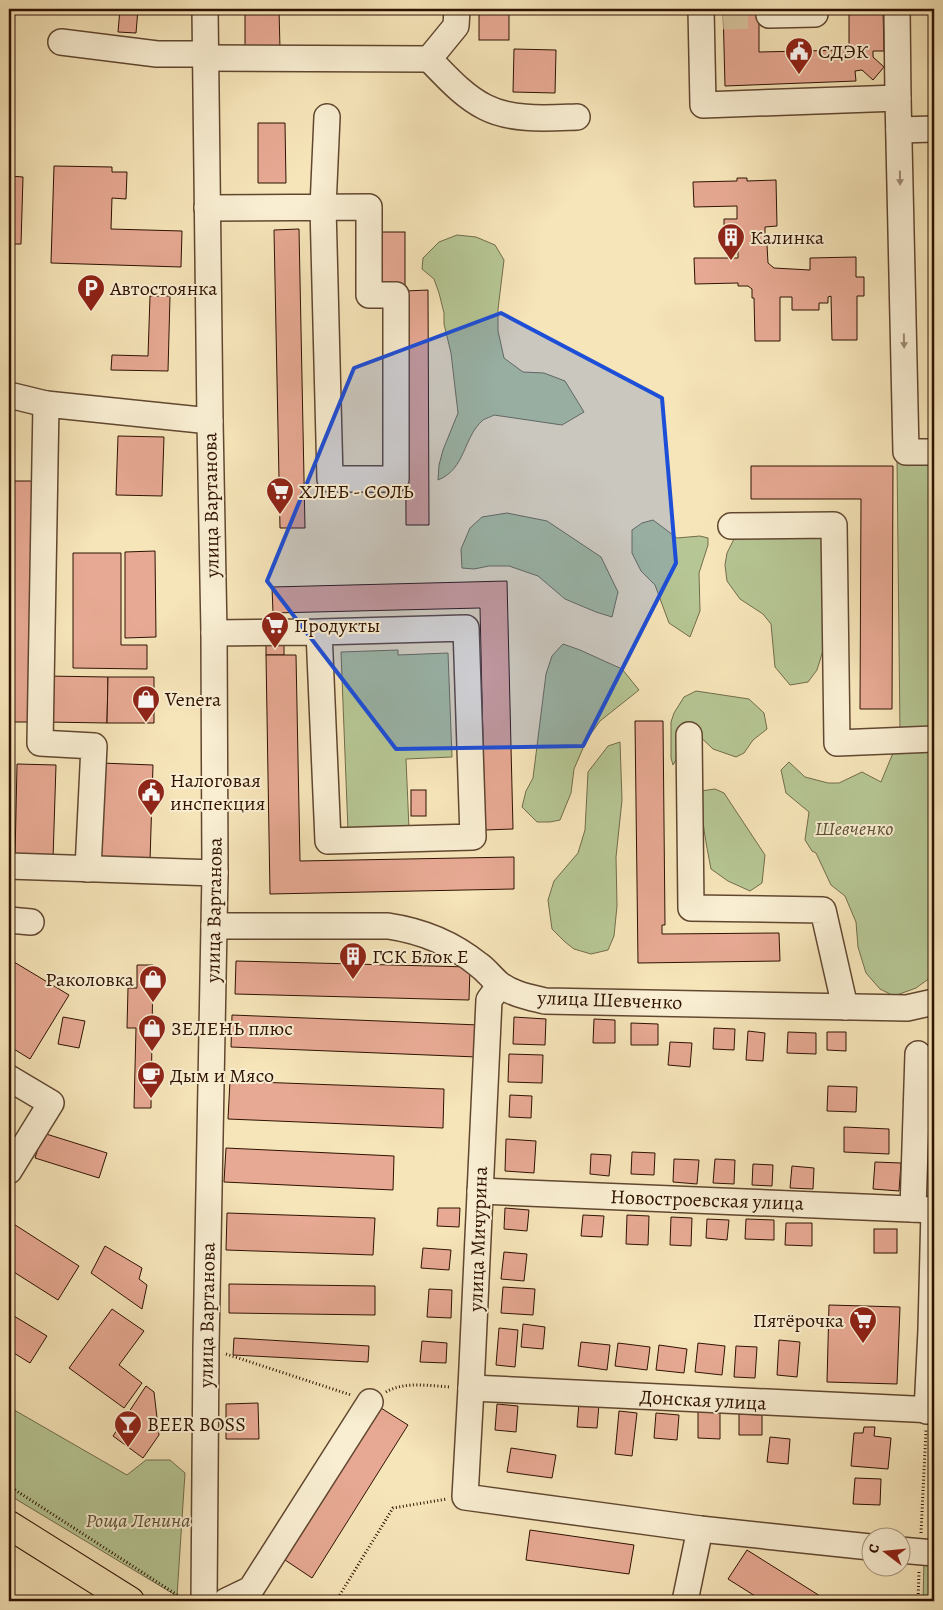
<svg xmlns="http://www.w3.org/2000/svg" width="943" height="1610" font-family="Alegreya,serif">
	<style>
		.green { fill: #b6c694; stroke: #726c4b }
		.building { fill: #e7a993; stroke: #2f1202 }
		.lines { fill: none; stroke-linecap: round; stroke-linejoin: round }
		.minor-tunnel { stroke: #d8c59e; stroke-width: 25; stroke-dasharray: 25 12; stroke-linecap: butt }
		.minor-casing { stroke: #614730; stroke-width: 28 }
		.major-casing { stroke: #2f1202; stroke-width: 30 }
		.path { stroke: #2f1202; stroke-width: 3; stroke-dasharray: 1 2.5; stroke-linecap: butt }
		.minor { stroke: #f9eed2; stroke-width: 25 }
		.major { stroke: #f6e5b9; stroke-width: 28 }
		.oneway { fill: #9e8b74 }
		.marked { fill: #1d4ed8; fill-opacity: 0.2; stroke: #1d4ed8; stroke-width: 4; stroke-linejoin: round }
		.labels { text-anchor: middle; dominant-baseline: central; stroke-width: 4; stroke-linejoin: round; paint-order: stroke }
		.poi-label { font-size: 20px; fill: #2f1202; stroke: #f9eed2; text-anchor: start }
		.street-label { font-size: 20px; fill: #2f1202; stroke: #f9eed2 }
		.park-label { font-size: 20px; font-style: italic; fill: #5e5135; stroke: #f9eed2 }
	</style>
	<rect width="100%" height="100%" fill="#f6e5b9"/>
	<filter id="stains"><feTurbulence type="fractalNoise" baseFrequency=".004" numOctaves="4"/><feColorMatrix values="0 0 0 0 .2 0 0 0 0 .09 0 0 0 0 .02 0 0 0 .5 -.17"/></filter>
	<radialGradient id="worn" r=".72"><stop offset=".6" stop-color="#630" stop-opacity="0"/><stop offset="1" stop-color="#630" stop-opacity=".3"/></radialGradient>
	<g class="green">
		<path d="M457 235 476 237 495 245 504 260 498 309V331L504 358 523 372 544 373 565 381 584 412 562 425 494 415C491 417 486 418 483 420 463 437 466 469 438 480L439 465 443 450 458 413 451 353 444 324V313L439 293 434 279 422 269 423 258 439 242Z"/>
		<polygon points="897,458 934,459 934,732 900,733"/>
		<polygon points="507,513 547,521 601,557 618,592 612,617 596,612 565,599 538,576 509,566 489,566 474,569 462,568 461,549 470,528 482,517"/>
		<polygon points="653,520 677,538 700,536 708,538 708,545 699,573 700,611 690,637 669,623 655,585 641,571 632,553 632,530 642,523"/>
		<polygon points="736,535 826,538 825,644 817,670 808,682 790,685 775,667 771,624 763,614 740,599 727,581 725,565 727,553"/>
		<polygon points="563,644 580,650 622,669 639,690 600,721 587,739 574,769 571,793 560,820 550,822 537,822 522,807 526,791 533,778 546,674 552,656"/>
		<polygon points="398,650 398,655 448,653 452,757 406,759 409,829 348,831 341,652"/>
		<polygon points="696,691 749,699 764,713 767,729 753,740 744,753 736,757 713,749 693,730 673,765 671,758 671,722 674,713 684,697"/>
		<polygon points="620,742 622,800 616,857 617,906 614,936 608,950 591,954 574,949 565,942 552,929 548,900 554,881 578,853 585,830 588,772 608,746"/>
		<polygon points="934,750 934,975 916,988 894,996 880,989 866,973 858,947 856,922 845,896 831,885 816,853 812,851 805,840 809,812 786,793 781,770 789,762 805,777 828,783 839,783 862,772 881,782 893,753"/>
		<path d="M715 789 724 793 765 855 762 883 750 891 728 881 711 869C706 843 701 818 701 791Z"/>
		<polygon points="9,1407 127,1475 146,1460 170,1460 185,1473 177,1596 9,1495"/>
		<polygon points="934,1421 934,1547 928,1547"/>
		<polygon points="924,1561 934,1562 934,1601 923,1601"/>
	</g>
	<g class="building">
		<polygon points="120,9 138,9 136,33 118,32"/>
		<polygon points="163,9 181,9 181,14 163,13"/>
		<polygon points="245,9 279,9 280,49 245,49"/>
		<rect x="479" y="9" width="30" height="31"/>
		<polygon points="723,9 759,9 759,52 849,50 849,9 883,9 884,51 873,51 873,57 884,67 873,80 862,70 855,71 856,81 725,86"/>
		<polygon points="514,49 556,50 555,93 513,92"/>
		<polygon points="258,123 285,123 286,183 258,183"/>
		<polygon points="54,166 112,167 112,172 127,172 126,199 112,198 111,229 182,231 181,267 51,263"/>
		<polygon points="9,176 23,177 21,244 9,244"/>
		<polygon points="737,178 747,178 747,181 776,180 777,226 765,227 765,245 767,245 768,263 774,268 810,270 810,258 856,257 856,277 864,277 864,296 857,296 857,340 832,340 831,296 828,297 828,303 819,303 819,310 792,310 792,297 780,297 780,341 755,341 754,298 752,298 752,289 748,286 738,286 738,283 695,284 694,258 738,258 738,246 724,246 724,219 737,219 737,206 694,207 693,182 737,181"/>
		<polygon points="299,229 305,528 280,528 274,230"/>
		<rect x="379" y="232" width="26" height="57"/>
		<polygon points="428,290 429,525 406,525 405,291"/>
		<polygon points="150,296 170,296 168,371 111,370 112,355 148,356"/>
		<polygon points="118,436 164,437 162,496 116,495"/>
		<polygon points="751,466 893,466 892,709 860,709 861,499 751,499"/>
		<polygon points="9,481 36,481 33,722 9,722"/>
		<polygon points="155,551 156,637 125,638 125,552"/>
		<polygon points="73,553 121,553 121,645 147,645 147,669 73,668"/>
		<polygon points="507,581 513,829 485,830 480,608 273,613 272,587"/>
		<rect x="266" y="644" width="18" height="11"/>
		<polygon points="266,655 296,655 300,861 514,857 514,889 270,894"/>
		<polygon points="46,676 108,677 107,723 46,722"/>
		<polygon points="108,677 154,677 154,723 107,723"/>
		<polygon points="635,721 663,721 665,925 662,925 662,934 779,933 780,961 638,963"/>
		<polygon points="101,763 153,765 150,861 99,859"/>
		<polygon points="17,764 56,765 53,859 15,857"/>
		<rect x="411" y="790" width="15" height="26"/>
		<polygon points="9,959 69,995 30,1059 9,1046"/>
		<polygon points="236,961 470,967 469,1000 235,994"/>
		<polygon points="137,965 153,965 151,1108 134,1108 136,1028 127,1028 128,988 137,988"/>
		<polygon points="232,1015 479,1025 477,1057 231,1047"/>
		<polygon points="63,1017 85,1021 79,1048 58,1044"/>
		<polygon points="514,1017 546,1019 545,1045 513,1044"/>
		<polygon points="594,1019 615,1020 615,1043 593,1043"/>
		<polygon points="631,1023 658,1024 658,1045 631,1045"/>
		<polygon points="714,1028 735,1029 734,1050 713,1049"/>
		<polygon points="748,1031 765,1033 763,1061 746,1060"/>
		<polygon points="788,1032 816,1033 816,1054 787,1053"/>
		<polygon points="827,1032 846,1032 846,1051 827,1050"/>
		<polygon points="670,1042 692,1043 690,1067 668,1065"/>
		<polygon points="509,1054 543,1055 542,1083 508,1082"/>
		<polygon points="230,1081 444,1089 443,1128 228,1119"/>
		<polygon points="828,1086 857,1087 856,1112 827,1111"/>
		<polygon points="510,1095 532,1096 531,1118 509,1117"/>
		<polygon points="844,1127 889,1129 889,1154 844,1152"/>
		<polygon points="43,1133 107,1153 99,1178 35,1158"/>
		<polygon points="506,1139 536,1141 534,1173 505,1171"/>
		<polygon points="226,1148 394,1156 393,1190 224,1182"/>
		<polygon points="632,1152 655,1153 654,1175 631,1174"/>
		<polygon points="591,1154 611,1155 609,1176 590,1174"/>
		<polygon points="674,1159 699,1160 697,1184 673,1182"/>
		<polygon points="715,1159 735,1160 734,1184 713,1183"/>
		<polygon points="875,1162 901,1163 899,1191 873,1189"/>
		<polygon points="753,1164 773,1165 772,1186 752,1185"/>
		<polygon points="792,1166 814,1168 813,1189 790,1188"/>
		<polygon points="438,1208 460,1208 459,1227 437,1226"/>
		<polygon points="505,1208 529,1210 527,1231 504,1229"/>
		<polygon points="227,1213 375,1218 373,1255 226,1250"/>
		<polygon points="583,1215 604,1216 602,1237 581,1236"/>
		<polygon points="627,1215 649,1216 648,1245 626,1244"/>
		<polygon points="671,1217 692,1218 691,1246 670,1245"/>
		<polygon points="707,1219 729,1220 727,1240 706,1238"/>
		<polygon points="746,1219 774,1220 774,1240 745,1239"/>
		<polygon points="9,1221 79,1266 58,1300 9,1269"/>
		<polygon points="786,1223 812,1223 812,1246 785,1245"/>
		<rect x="874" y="1229" width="23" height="24"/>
		<polygon points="105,1246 142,1268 139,1279 147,1285 142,1309 91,1273"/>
		<polygon points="423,1248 451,1250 449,1270 421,1268"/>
		<polygon points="504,1252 527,1254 524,1281 501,1279"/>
		<polygon points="229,1284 375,1286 375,1315 229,1313"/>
		<polygon points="503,1287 535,1289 533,1315 501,1313"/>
		<polygon points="429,1289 452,1290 451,1318 427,1317"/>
		<polygon points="829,1305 900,1307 897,1384 827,1382"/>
		<polygon points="112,1309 144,1331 119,1365 142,1383 124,1408 69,1368"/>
		<polygon points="9,1313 47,1336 30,1363 9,1350"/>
		<polygon points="523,1324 545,1327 543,1349 521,1347"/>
		<polygon points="499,1328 518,1330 515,1367 496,1365"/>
		<polygon points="234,1338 369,1346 368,1362 233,1355"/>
		<polygon points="779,1340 800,1342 797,1377 777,1375"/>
		<polygon points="422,1341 447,1343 446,1363 420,1362"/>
		<polygon points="581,1342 610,1345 607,1370 578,1366"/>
		<polygon points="618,1343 650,1347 647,1370 615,1366"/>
		<polygon points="698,1343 725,1346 722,1375 695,1372"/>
		<polygon points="659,1345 687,1349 684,1373 656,1370"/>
		<polygon points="736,1346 757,1347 755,1378 734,1377"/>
		<polygon points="146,1386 154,1392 159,1435 143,1458 113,1436"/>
		<polygon points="258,1403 259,1439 226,1439 226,1404"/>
		<polygon points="579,1403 599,1404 597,1428 577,1427"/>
		<polygon points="497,1404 518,1406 516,1432 495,1430"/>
		<polygon points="381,1408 408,1425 312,1578 285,1560"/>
		<polygon points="619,1411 637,1413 632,1456 615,1454"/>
		<polygon points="698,1411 720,1411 720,1439 698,1438"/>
		<polygon points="656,1413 679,1415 677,1440 654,1438"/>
		<polygon points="739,1414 762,1415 762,1435 739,1435"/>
		<polygon points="864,1427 875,1427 874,1436 891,1438 888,1469 851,1466 854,1433 863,1433"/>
		<polygon points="770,1437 790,1439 788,1464 767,1462"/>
		<polygon points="511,1448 556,1455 552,1478 507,1472"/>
		<polygon points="855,1478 881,1479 880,1505 853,1504"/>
		<polygon points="530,1530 634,1545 629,1574 526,1560"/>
		<polygon points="747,1550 828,1601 763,1601 728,1579"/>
	</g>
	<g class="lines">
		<polyline class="minor-tunnel" points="723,17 759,16"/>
		<g class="minor-casing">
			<g id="minor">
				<polyline points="701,9 703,105 898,98 897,9"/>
				<polyline points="769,9 769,15 815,14 815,9"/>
				<polyline points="61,42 157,54 205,54"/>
				<polyline points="205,58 429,59 456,26 457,9"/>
				<path d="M429 59C446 76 463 96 485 107 512 121 548 118 577 117"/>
				<polyline points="898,98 906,452 934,452"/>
				<polyline points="899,130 934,129"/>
				<polyline points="207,208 369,207 369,295 396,295 396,479 330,479 323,207 327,117"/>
				<polyline points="9,395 46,404"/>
				<polyline points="731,526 834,525 837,743 934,739"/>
				<polyline points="214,633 319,632 328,841 473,837 466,628 319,632"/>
				<polyline points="689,735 691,908 823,910 845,1007"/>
				<polyline points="9,866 215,873"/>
				<polyline points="88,869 94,746 40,743 46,404 210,421"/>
				<polyline points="9,920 31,922"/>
				<path d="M214 926H388C422 931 452 943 479 965 486 970 492 978 499 984 512 994 529 997 545 1001L907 1008 934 1002"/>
				<polyline points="500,985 489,1000 471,1388 465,1497 700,1529 870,1547"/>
				<polyline points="9,1078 51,1103 9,1171"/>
				<polyline points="480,1191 934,1210"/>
				<polyline points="913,1209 918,1054"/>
				<polyline points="471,1388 934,1410"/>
				<polyline points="927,1411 931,1330 934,1210"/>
				<polyline points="900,1550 934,1553"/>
				<polyline points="204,1601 206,1348 215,873 214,633 210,421 205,9"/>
				<polyline points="226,1601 251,1589 370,1402"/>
				<polyline points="685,1601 700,1529"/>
			</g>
		</g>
		<g class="major-casing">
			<polyline id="major" points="9,1525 130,1601"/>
		</g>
		<g class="path">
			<polyline points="929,9 934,110"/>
			<polyline points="226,1354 351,1395"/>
			<path d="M386 1392C404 1381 430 1386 451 1387"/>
			<polyline points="9,1486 185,1600"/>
			<polyline points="921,1533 926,1430"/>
			<polyline points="9,1594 19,1601"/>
			<polyline points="336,1601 393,1508 447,1499"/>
			<polyline points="918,1601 919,1572"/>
		</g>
		<use href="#minor" class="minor"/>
		<use href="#major" class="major"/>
	</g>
	<defs><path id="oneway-solid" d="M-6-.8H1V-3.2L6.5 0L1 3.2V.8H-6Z" transform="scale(1.25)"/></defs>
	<g class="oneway">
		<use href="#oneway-solid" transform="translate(900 178) rotate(89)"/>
		<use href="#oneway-solid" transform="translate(904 341) rotate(89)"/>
	</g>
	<path class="marked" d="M501 313 662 398 676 563 583 746 396 749 267 581 354 368Z"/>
	<defs>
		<g id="civic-pin" transform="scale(1.4375)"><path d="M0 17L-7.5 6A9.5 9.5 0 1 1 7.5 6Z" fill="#8f2418" stroke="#f9eed2"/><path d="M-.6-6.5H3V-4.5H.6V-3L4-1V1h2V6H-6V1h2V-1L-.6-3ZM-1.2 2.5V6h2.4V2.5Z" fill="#fff"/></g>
		<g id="building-pin" transform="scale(1.4375)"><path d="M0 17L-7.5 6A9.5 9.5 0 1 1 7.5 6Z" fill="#8f2418" stroke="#f9eed2"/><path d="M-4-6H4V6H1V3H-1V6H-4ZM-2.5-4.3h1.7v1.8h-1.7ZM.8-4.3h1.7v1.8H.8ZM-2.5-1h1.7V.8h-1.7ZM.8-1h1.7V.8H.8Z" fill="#fff"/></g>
		<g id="parking-pin" transform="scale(1.4375)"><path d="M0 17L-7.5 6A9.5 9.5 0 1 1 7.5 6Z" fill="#8f2418" stroke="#f9eed2"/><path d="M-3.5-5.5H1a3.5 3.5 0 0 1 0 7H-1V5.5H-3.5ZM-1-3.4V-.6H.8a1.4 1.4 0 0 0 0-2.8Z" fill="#fff"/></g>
		<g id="supermarket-pin" transform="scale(1.4375)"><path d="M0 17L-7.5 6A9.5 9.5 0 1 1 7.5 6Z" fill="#8f2418" stroke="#f9eed2"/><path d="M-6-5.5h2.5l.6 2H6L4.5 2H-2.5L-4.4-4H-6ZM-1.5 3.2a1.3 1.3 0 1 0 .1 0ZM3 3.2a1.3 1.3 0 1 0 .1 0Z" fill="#fff"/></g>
		<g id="shop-pin" transform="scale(1.4375)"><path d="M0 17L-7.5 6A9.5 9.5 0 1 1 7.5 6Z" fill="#8f2418" stroke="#f9eed2"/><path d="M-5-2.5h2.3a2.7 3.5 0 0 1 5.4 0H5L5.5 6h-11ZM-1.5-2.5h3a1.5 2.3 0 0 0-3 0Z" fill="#fff"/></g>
		<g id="cafe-pin" transform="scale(1.4375)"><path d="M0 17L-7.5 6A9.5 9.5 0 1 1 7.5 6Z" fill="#8f2418" stroke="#f9eed2"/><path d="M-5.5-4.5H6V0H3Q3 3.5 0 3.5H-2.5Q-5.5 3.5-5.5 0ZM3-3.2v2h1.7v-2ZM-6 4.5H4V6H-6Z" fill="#fff"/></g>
		<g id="bar-pin" transform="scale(1.4375)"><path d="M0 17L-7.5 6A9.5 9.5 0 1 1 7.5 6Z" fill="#8f2418" stroke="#f9eed2"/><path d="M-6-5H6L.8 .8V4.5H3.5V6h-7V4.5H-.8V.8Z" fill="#fff"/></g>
	</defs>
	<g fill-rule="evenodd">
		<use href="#civic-pin" x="799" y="51"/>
		<use href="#building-pin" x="731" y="237"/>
		<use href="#parking-pin" x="91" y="288"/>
		<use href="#supermarket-pin" x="280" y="491"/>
		<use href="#supermarket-pin" x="275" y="625"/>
		<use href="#shop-pin" x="146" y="699"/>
		<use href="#civic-pin" x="151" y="792"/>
		<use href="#building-pin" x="353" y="956"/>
		<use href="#shop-pin" x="153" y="979"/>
		<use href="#shop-pin" x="152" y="1028"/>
		<use href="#cafe-pin" x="151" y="1075"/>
		<use href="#supermarket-pin" x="863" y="1320"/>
		<use href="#bar-pin" x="128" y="1424"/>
	</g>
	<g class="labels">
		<g class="poi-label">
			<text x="818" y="51">СДЭК</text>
			<text x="750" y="237">Калинка</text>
			<text x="110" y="288">Автостоянка</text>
			<text x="299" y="491">ХЛЕБ - СОЛЬ</text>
			<text x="294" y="625">Продукты</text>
			<text x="165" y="699">Venera</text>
			<text x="170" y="780">Налоговая<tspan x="170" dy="23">инспекция</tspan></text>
			<text x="372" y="956">ГСК Блок Е</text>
			<text x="134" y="979" text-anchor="end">Раколовка</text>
			<text x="171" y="1028">ЗЕЛЕНЬ плюс</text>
			<text x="170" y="1075">Дым и Мясо</text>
			<text x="844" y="1320" text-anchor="end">Пятёрочка</text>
			<text x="147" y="1424">BEER BOSS</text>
		</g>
		<g class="street-label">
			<text transform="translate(211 505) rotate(-91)">улица Вартанова</text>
			<text transform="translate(214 910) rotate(-89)">улица Вартанова</text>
			<text transform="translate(610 1000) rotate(2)">улица Шевченко</text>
			<text transform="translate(707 1200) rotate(2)">Новостроевская улица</text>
			<text transform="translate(478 1239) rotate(-88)">улица Мичурина</text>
			<text transform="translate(207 1315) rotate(-89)">улица Вартанова</text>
			<text transform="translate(703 1400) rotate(3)">Донская улица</text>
		</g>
		<g class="park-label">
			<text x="854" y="828">Шевченко</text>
			<text x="138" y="1520">Роща Ленина</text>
		</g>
	</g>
	<rect width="943" height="1610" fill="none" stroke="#f6e5b9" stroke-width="30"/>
	<rect x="10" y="10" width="923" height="1590" fill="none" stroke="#2f1202" stroke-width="2.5"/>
	<rect x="15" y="15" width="913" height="1580" fill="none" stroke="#2f1202"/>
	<g transform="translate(886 1552) rotate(286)"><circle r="24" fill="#f9eed2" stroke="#a8967f"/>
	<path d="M0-4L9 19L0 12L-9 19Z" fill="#8f2418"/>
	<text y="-8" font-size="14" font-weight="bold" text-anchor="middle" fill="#2f1202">С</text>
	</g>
	<rect width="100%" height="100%" filter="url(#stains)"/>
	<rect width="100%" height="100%" fill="url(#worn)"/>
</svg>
